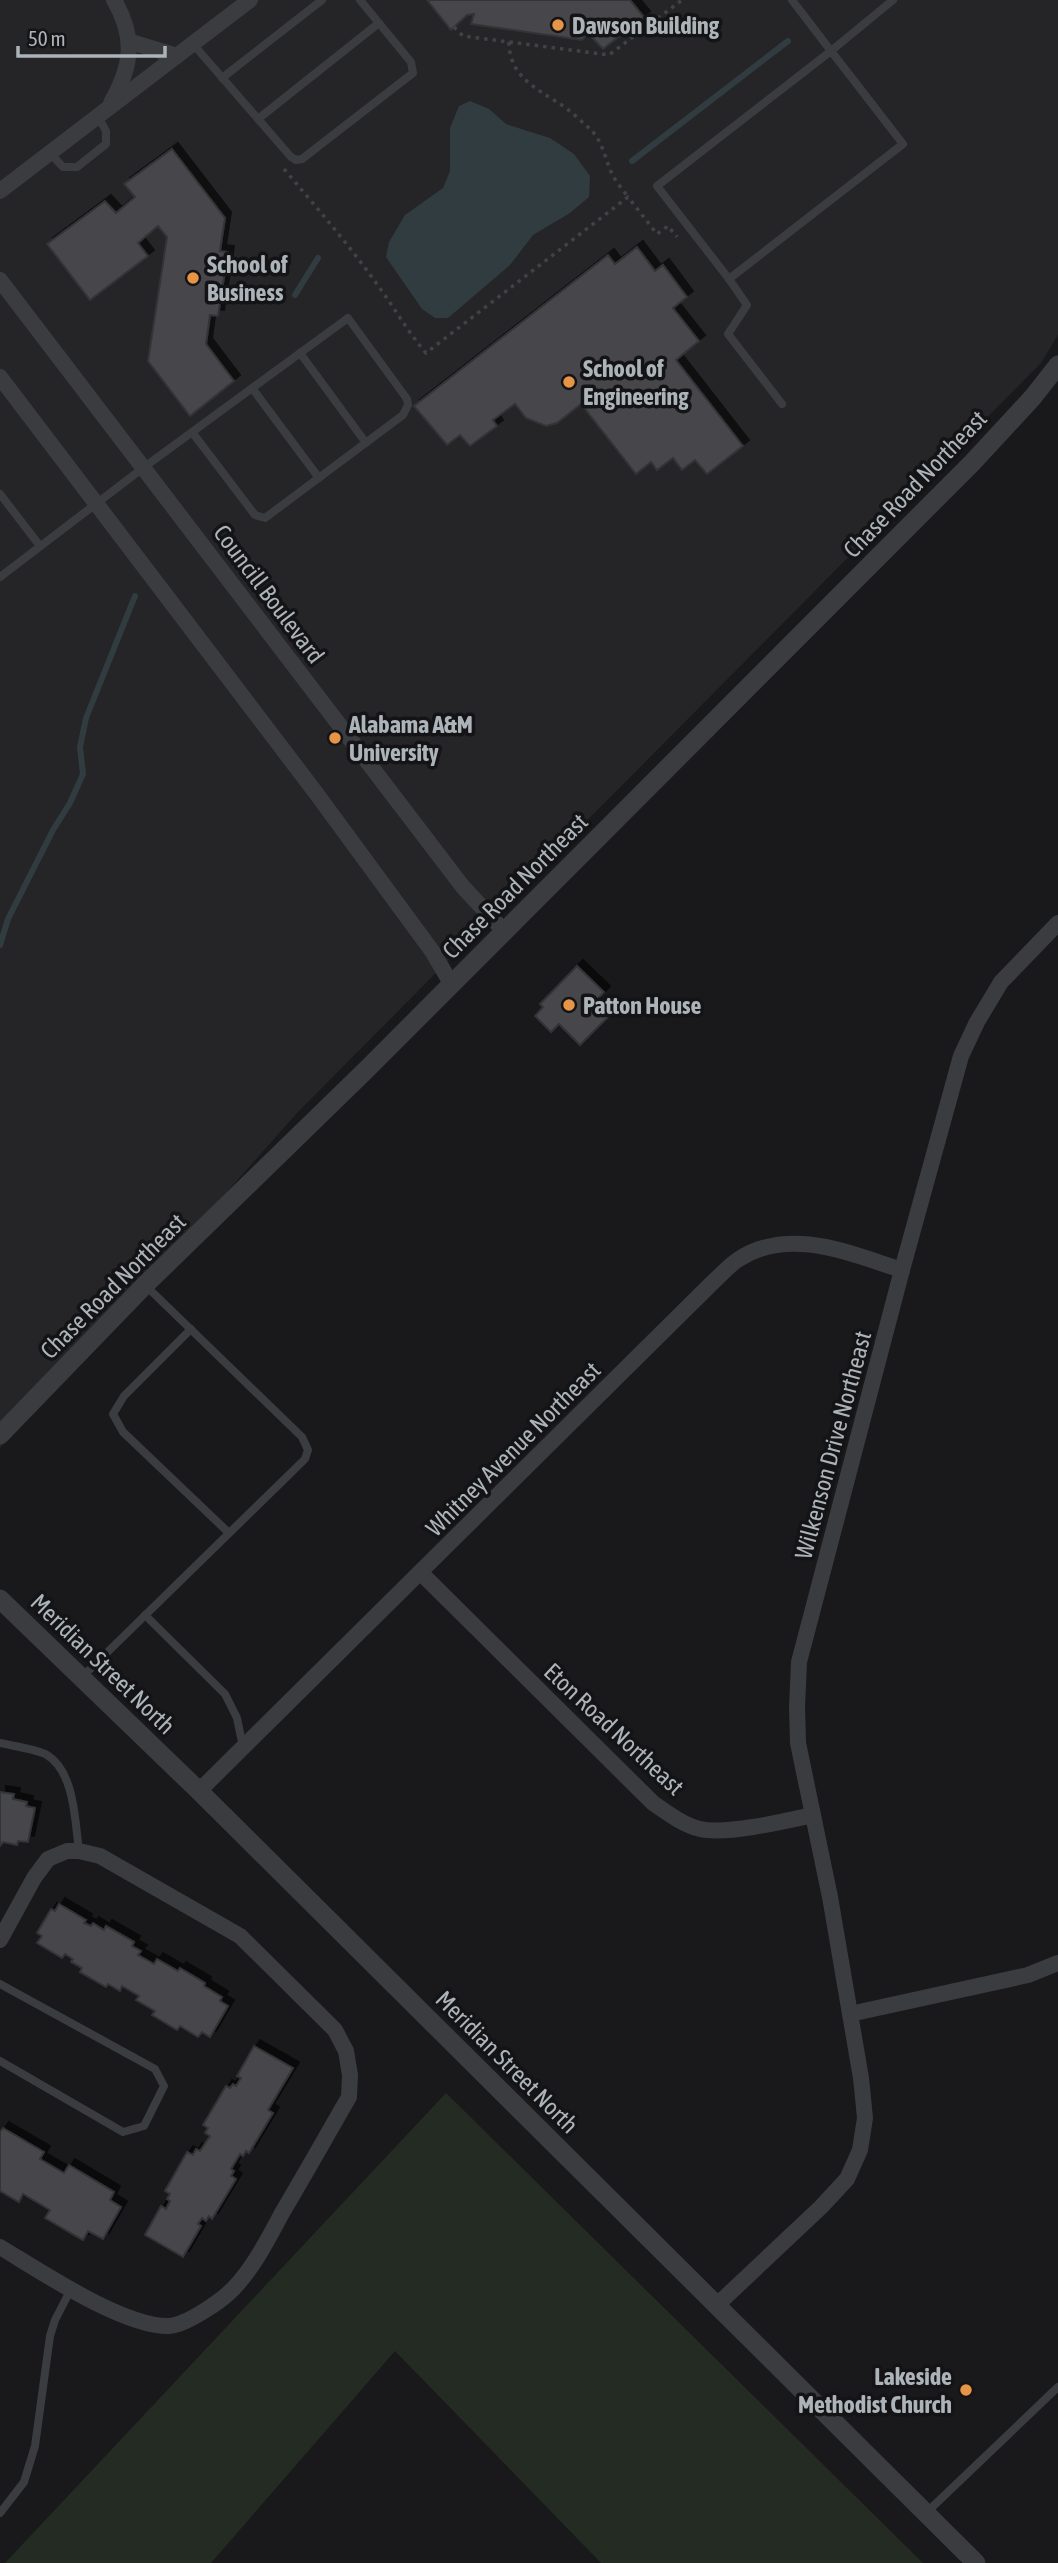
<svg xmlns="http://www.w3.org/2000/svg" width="1058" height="2563" font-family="'Asap Condensed',sans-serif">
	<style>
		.built { fill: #252528 }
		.green { fill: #232b23 }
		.water { fill: #313c40 }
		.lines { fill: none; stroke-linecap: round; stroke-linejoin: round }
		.stream { stroke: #313c40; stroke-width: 6 }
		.building { fill: #46474b; stroke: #333437; stroke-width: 2; filter: url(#shadow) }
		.path { stroke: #404346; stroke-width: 3.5; stroke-dasharray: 3.5 5; stroke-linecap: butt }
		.service { stroke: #3a3c3f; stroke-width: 8 }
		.minor { stroke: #3a3c3f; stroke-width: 16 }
		.tertiary { stroke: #3a3c3f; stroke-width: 19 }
		.poi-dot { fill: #e69446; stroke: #141416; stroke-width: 2.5 }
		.labels { text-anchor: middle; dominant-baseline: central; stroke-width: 7; stroke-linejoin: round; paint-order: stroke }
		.poi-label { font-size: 24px; font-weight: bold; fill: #acb3b9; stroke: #141416; text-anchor: start }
		.street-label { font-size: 24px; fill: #acb3b9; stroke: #141416 }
	</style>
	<defs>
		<filter id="shadow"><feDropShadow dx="6" dy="-6" stdDeviation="0" flood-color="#0009"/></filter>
	</defs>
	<rect width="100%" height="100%" fill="#19191b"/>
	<polygon class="built" points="0,0 1058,0 1058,335 1041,363 297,1113 0,1448"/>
	<polygon class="green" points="446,2093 923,2563 601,2563 395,2351 211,2563 5,2563"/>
	<polygon class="water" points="470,101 489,109 506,124 550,138 574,154 590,176 589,197 570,213 533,235 510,265 448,318 435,318 422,309 386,257 389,242 405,215 443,188 450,171 450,128 459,106"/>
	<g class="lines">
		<g class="stream">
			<polyline points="632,161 788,41"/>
			<polyline points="295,295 318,258"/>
			<polyline points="0,945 8,919 53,830 70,803 83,774 80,747 86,718 135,596"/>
		</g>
	</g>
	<g class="building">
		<polygon points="427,0 630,0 644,17 603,49 588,33 582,40 471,24 474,14 467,15 451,30"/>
		<polygon points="172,149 225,218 220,251 228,252 218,316 210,315 206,344 234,381 190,416 148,361 167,237 158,226 138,243 148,256 90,300 47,244 105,201 116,213 135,197 124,184"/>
		<polygon points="637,247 655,271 663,265 687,297 673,308 699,341 676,360 743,446 707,474 695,460 682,470 673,458 657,470 651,462 636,474 581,404 557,423 546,426 526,418 515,404 493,420 497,426 470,446 460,435 447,445 414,406 608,255 615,264"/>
		<polygon points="577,966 604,992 594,1003 608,1017 580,1045 559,1024 551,1032 535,1016 543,1007 540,1004"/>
		<polygon points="0,1792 14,1794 13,1799 27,1802 26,1806 35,1808 28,1842 18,1841 17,1845 3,1842 0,1846"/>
		<polygon points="59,1904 86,1920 84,1923 91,1926 93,1923 104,1930 106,1926 134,1942 132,1946 141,1951 138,1955 154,1964 157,1959 178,1971 180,1968 205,1983 204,1986 222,1997 220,2001 228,2006 210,2037 202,2032 198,2037 180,2026 177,2030 152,2015 155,2011 136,2000 139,1996 122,1986 120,1991 108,1984 106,1987 80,1972 82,1968 71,1962 73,1959 65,1954 62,1958 37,1943 42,1936 37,1933 51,1909 55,1911"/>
		<polygon points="254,2046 293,2068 268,2110 273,2113 249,2153 246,2151 243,2156 240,2154 231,2169 234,2171 231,2176 236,2179 212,2219 209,2216 206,2221 202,2218 198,2224 201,2226 183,2257 145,2235 161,2206 166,2209 170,2201 167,2199 170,2194 165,2191 187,2152 193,2155 196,2149 200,2151 210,2136 205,2133 208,2128 203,2125 226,2086 230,2088 233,2084 236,2086 241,2078 237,2076"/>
		<polygon points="3,2128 44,2152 40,2159 64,2173 69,2165 114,2192 110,2200 121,2207 103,2239 88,2231 83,2240 45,2218 50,2210 23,2194 19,2202 0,2191 0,2132"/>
	</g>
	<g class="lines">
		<g class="path">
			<polyline points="454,27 463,36 609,55 682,0"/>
			<path d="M509 42C509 74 533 87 557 102 569 109 581 121 591 130 603 142 605 159 612 174 616 182 623 190 628 197"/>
			<path d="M284 169C317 208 350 246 379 287 395 309 408 332 426 353L628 197 657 234 668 226 677 237"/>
		</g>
		<g class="service">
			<polyline points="792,0 831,51 893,0"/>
			<polyline points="193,44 291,157 296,160 302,159 413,73 411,62 360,0"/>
			<polygon points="831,51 903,144 729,279 657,186"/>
			<polyline points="222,78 322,0"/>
			<polyline points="258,119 379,23"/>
			<polyline points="50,153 63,167 77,167 106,144 106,131 98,117"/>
			<polyline points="729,279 747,305 728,334 782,404"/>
			<polyline points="300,353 366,443"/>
			<polyline points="252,388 319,478"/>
			<polyline points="0,494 40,546"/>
			<polyline points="0,577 143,468 348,318 407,399 408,405 403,415 265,518 255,515 192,432"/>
			<polyline points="191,1329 124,1396 113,1414 123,1432 229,1533"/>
			<polyline points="145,1615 225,1694 237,1718 243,1747"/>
			<polyline points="82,1677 305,1459 308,1450 302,1437 145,1285"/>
			<path d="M0 1743C12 1746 37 1749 47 1755 75 1772 75 1823 79 1851"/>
			<polyline points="0,1984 155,2069 164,2086 144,2126 123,2132 0,2061"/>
			<polyline points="0,2513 24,2482 35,2446 50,2336 55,2320 71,2289"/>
			<polyline points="926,2513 1058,2387"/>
		</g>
		<g class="minor">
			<polyline points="131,42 177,56"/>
			<path d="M111 103C132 66 136 38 114 0"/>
			<polyline points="0,191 250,0"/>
			<polyline points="0,280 463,887 505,932"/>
			<polyline points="0,377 316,793 432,951 452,985"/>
			<path d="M421 1573 653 1803C666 1812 683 1825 700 1829 726 1835 786 1821 813 1815"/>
			<path d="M199 1791 711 1284C720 1276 729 1265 739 1259 790 1226 851 1254 902 1270"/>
			<path d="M0 1940 34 1878 48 1859 67 1851H79L100 1856 240 1936 335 2030 346 2051 350 2075 349 2097C327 2135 305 2174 282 2213 268 2239 254 2267 233 2289 220 2302 186 2325 169 2326 123 2327 40 2271 0 2247"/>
			<polyline points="850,2014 1028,1975 1058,1963"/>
			<polyline points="717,2305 821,2207 847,2179 860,2150 865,2118 861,2078 830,1897 798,1743 797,1707 799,1662 902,1270 961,1056 977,1022 1001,982 1058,923"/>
		</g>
		<g class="tertiary">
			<polyline points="0,1435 145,1285 366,1070 972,463 1033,397 1058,365"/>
			<polyline points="0,1599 199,1791 976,2563"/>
		</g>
	</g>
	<g class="poi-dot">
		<circle cx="558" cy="25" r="7"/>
		<circle cx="193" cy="278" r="7"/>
		<circle cx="569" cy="382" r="7"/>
		<circle cx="335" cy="738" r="7"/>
		<circle cx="569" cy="1005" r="7"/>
		<circle cx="966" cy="2390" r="7"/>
	</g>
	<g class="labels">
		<g class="poi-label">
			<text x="572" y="25">Dawson Building</text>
			<text x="207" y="264">School of<tspan x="207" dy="28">Business</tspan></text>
			<text x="583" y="368">School of<tspan x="583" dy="28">Engineering</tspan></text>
			<text x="349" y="724">Alabama A&amp;M<tspan x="349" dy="28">University</tspan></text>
			<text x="583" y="1005">Patton House</text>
			<text x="952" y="2376" text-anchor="end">Lakeside<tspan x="952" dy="28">Methodist Church</tspan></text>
		</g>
		<g class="street-label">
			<text transform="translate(915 484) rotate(-46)">Chase Road Northeast</text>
			<text transform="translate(269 594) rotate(53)">Councill Boulevard</text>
			<text transform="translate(515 886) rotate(-45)">Chase Road Northeast</text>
			<text transform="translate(113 1286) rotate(-45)">Chase Road Northeast</text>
			<text transform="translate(833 1445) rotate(-75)">Wilkenson Drive Northeast</text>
			<text transform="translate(513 1449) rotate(-45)">Whitney Avenue Northeast</text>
			<text transform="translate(103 1664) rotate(44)">Meridian Street North</text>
			<text transform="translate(614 1729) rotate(43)">Eton Road Northeast</text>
			<text transform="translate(507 2062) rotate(45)">Meridian Street North</text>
		</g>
	</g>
	<path d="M18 46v10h147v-10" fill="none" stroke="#acb3b9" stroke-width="3.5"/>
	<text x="28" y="46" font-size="21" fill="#acb3b9" stroke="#141416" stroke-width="5" paint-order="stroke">50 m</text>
</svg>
